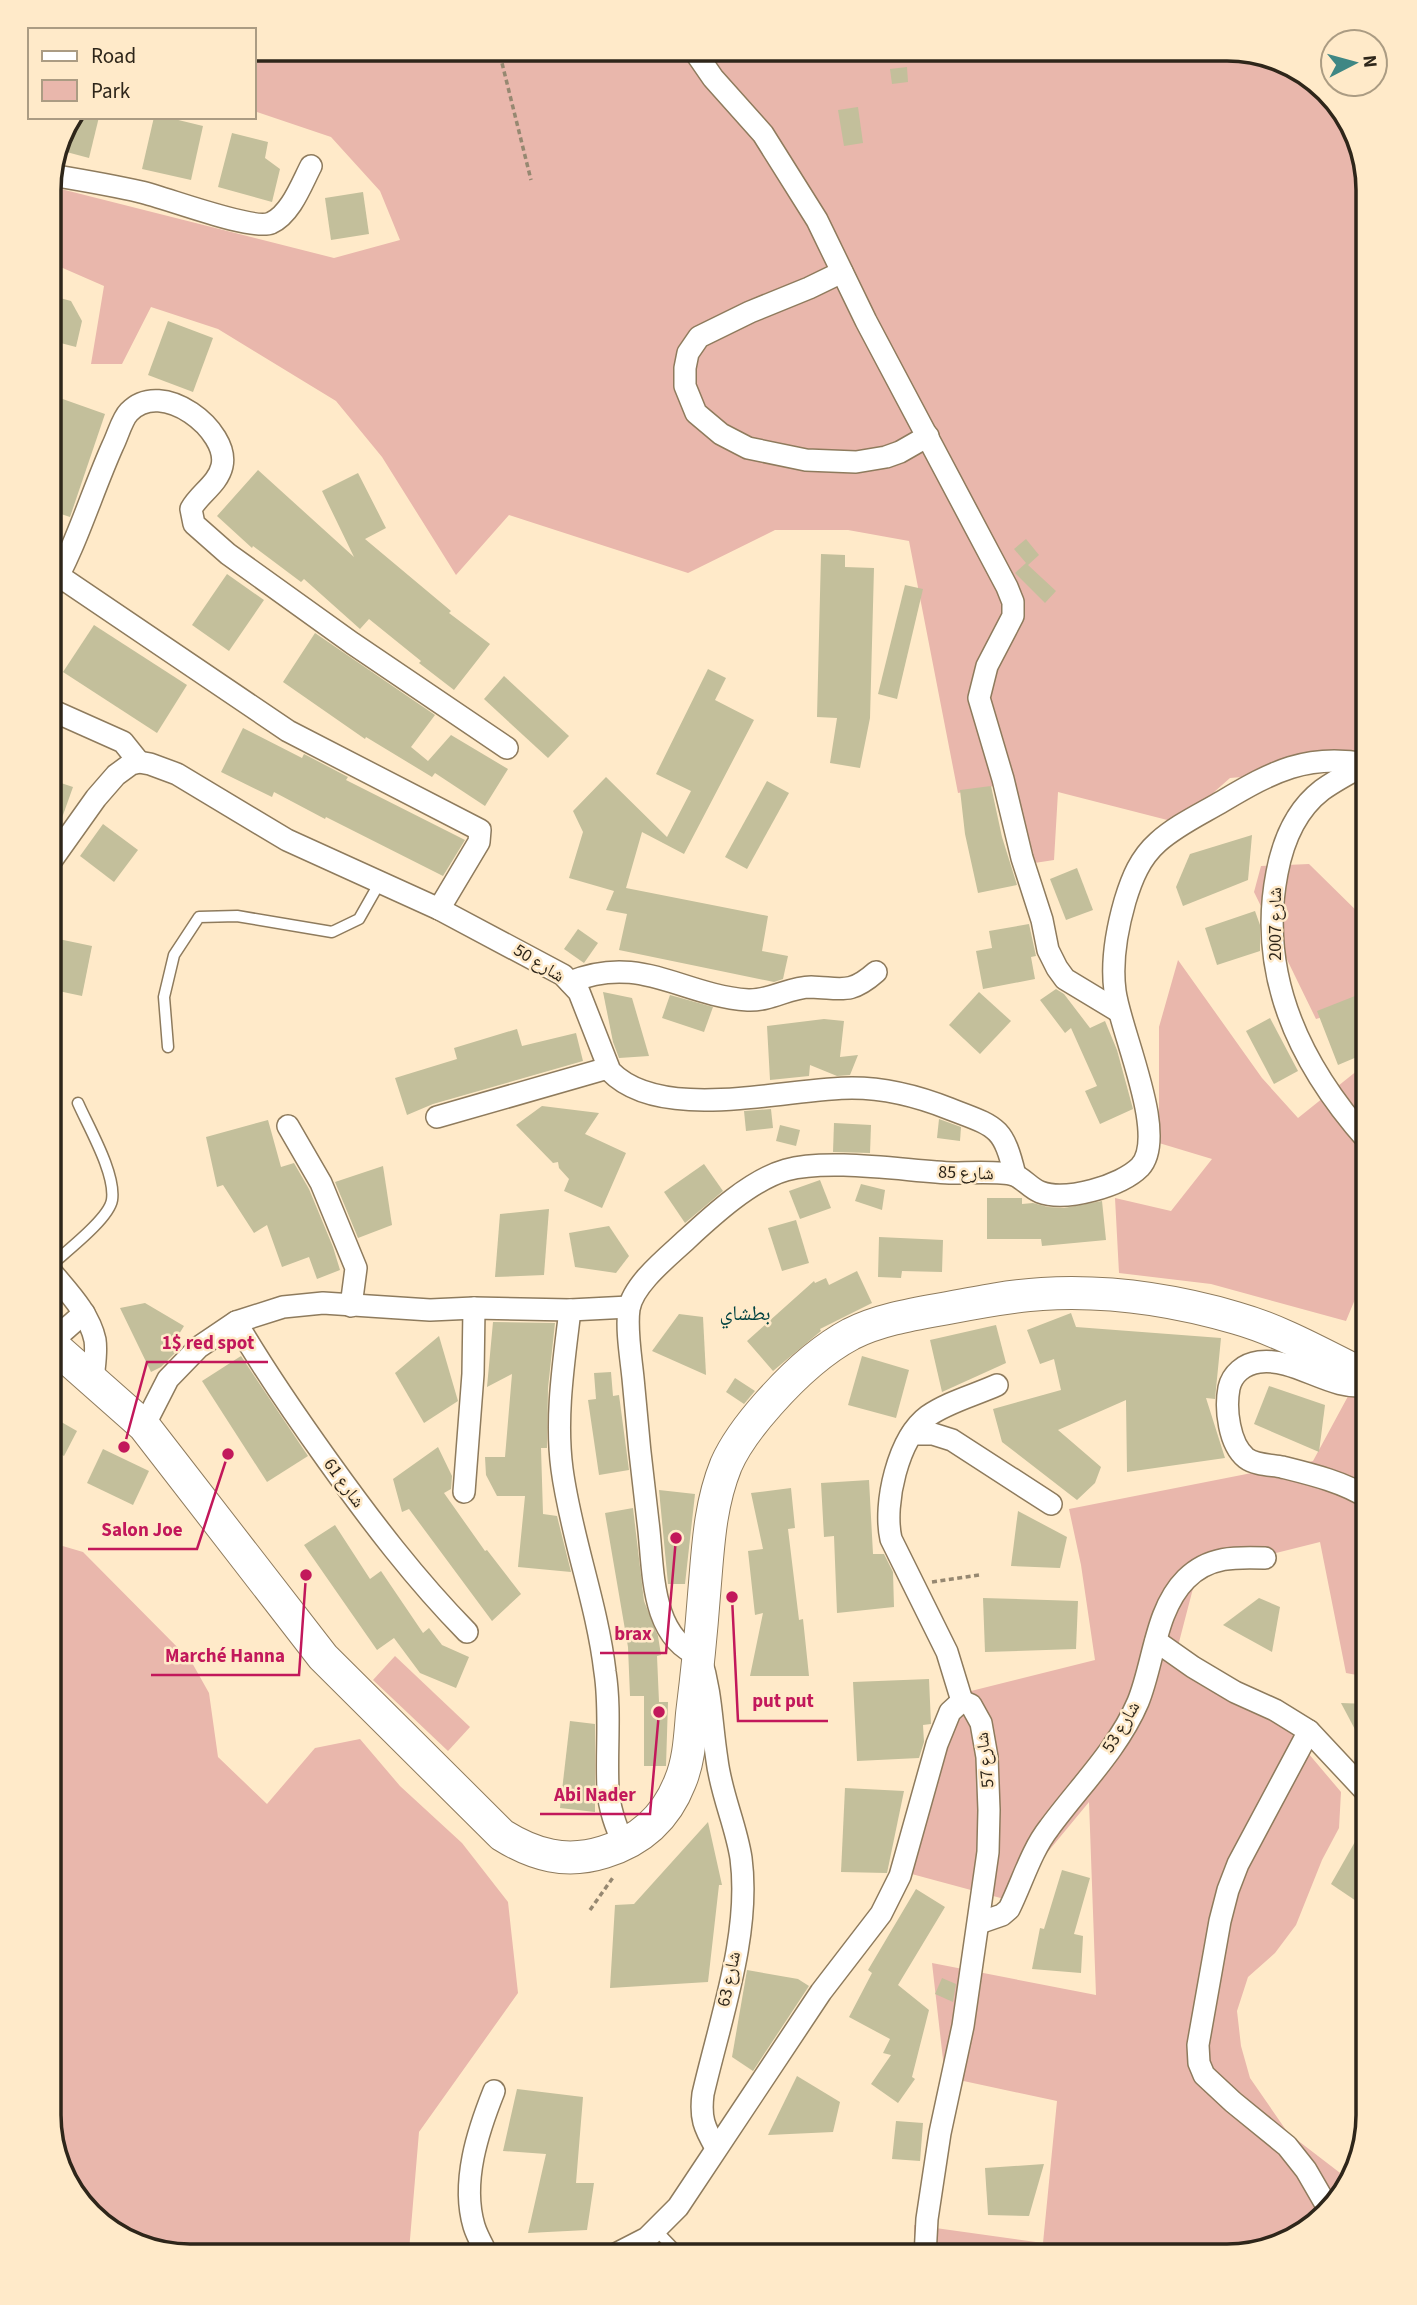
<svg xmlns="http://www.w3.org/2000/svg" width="1417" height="2305" font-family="'Source Sans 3','Noto Naskh Arabic',sans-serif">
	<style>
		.green { fill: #e9b7ac }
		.building { fill: #c3bf9b }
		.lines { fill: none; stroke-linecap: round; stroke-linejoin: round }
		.lane-casing { stroke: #8e7b5d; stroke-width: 13 }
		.street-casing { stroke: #8e7b5d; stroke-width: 24 }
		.secondary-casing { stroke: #8e7b5d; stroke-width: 34 }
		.path { stroke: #968871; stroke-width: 3.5; stroke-dasharray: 5 3.5; stroke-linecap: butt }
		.lane { stroke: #fff; stroke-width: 10 }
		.street { stroke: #fff; stroke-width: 21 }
		.secondary { stroke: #fff; stroke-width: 32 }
		.labels { text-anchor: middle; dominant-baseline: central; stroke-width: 5; stroke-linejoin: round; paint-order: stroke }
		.street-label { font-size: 18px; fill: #2e261a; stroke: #ffeac9 }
		.quarter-label { font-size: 21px; fill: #004240; stroke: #ffeac9 }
		.rim { fill: none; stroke: #2e261a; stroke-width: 3.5 }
		.leader { fill: none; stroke: #c2185b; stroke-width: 2.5 }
		.callout-dot { fill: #c2185b; stroke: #ffeac9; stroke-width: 2.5 }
		.callout-label { font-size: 19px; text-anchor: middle; font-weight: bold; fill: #c2185b; stroke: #ffeac9; stroke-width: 5; stroke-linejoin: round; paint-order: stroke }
	</style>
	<rect width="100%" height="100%" fill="#ffeac9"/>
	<g class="green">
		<polygon points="254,49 1236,49 1305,73 1353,128 1368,191 1368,782 1335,769 1230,778 1179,823 1058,792 1054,860 1028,864 1009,783 958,793 909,541 848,530 775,530 688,573 509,515 456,575 382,457 336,401 218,329 151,307 122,364 91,364 104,286 49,262 49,186 334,258 400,240 380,191 331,137 254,111"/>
		<polygon points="1309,864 1368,922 1368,1050 1356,1007 1316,1019 1254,892 1261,866"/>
		<polygon points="1178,960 1262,1078 1298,1118 1368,1062 1368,1268 1346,1321 1211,1284 1119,1273 1115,1198 1171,1211 1212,1159 1159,1143 1159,1027"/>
		<polygon points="1353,1387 1368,1398 1368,1677 1346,1673 1320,1542 1197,1573 1178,1646 1280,1715 1297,1740 1341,1792 1339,1828 1322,1860 1296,1925 1275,1953 1248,1977 1237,2011 1241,2046 1250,2078 1288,2133 1348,2179 1344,2193 1289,2241 1226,2256 914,2256 914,2225 1043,2243 1057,2101 945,2077 932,1963 1096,1995 1089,1802 1008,1900 908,1873 955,1695 1095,1660 1081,1565 1069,1509 1313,1461"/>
		<polygon points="49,1542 83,1552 191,1661 209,1693 218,1757 267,1804 315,1748 360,1739 400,1786 462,1843 508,1902 518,1993 419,2132 409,2251 404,2256 182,2256 112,2232 64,2177 49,2114"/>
		<polygon points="395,1656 470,1727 448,1751 373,1680"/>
	</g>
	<g class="building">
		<polygon points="907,67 908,82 892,84 890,69"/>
		<polygon points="858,107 863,143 844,146 838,110"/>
		<polygon points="73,117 99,117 89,158 59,150 65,129"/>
		<polygon points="154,117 166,117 203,126 191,180 142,169"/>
		<polygon points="232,133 268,142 265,158 280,169 272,202 218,187"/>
		<polygon points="363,192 369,234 331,240 325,198"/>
		<polygon points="49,295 71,301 82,321 76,347 49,340"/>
		<polygon points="168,321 213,338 193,392 148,375"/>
		<polygon points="57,397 105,414 70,517 49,510 49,419"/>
		<polygon points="258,470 354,557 322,491 358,473 386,528 365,539 451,611 449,613 490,644 454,690 419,663 421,661 369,619 360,629 304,579 301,582 253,546 252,548 217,516"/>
		<polygon points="1026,539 1039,555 1028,565 1056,591 1045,603 1015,573 1026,563 1014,549"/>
		<polygon points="821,554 845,555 845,567 874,568 870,718 860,768 830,763 837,718 817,717"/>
		<polygon points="227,574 264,600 229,651 192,625"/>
		<polygon points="905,585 923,589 897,699 878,694"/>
		<polygon points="94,625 187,685 157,733 63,672"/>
		<polygon points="315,633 435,715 411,747 428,761 451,735 508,769 485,806 435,773 432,777 366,737 365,739 283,682"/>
		<polygon points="708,669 726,678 715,700 754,720 684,854 642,832 626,888 768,916 762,951 788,956 783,979 774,982 619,950 627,914 606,910 614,891 569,878 583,832 573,811 606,777 667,837 691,791 656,774"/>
		<polygon points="504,676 569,736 548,758 484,699"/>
		<polygon points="243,728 302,758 304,754 348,777 346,780 465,840 443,876 326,817 325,819 274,792 272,797 221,772"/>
		<polygon points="49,779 73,787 58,829 49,841"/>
		<polygon points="767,781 789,793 747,869 725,857"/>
		<polygon points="991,786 1002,837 1017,885 978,893 965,834 960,790"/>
		<polygon points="103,824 138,850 114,882 80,856"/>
		<polygon points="1252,835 1248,880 1183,906 1176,887 1190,854"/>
		<polygon points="1077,868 1093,910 1066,920 1050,879"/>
		<polygon points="1255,911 1260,925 1260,951 1217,965 1205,928"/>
		<polygon points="1029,924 1036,956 1031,957 1035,979 983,989 976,951 992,948 989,931"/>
		<polygon points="578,929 598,943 584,963 564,949"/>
		<polygon points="49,937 92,946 82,996 49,989"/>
		<polygon points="1056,989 1064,994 1090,1028 1105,1021 1117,1050 1133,1109 1100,1124 1085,1091 1097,1086 1071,1028 1065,1033 1040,1000"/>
		<polygon points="603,992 632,998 649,1056 619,1058 613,1042"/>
		<polygon points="979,992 1011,1021 980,1054 949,1025"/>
		<polygon points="1360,994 1368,1015 1368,1028 1361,1030 1364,1054 1338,1065 1317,1011"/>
		<polygon points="670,995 713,1007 704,1032 662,1018"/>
		<polygon points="1270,1018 1298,1071 1274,1084 1246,1031"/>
		<polygon points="824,1019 844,1021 840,1057 858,1055 850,1075 837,1076 810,1065 809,1076 770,1080 767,1026"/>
		<polygon points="517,1029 522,1046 576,1033 583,1061 433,1104 407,1115 395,1078 457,1059 454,1048"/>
		<polygon points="542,1106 599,1113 585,1134 626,1153 602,1208 564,1191 569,1179 559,1168 558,1162 553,1163 516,1125"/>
		<polygon points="771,1109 773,1128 746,1131 744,1111"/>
		<polygon points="939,1119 961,1127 960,1141 937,1138"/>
		<polygon points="268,1120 281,1167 294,1163 309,1189 333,1247 340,1270 317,1279 309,1257 282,1267 267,1225 254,1233 223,1185 217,1187 206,1137"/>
		<polygon points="834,1123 871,1125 870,1153 833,1152"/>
		<polygon points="780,1125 800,1130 796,1146 776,1141"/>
		<polygon points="704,1164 723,1191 685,1223 664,1192"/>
		<polygon points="383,1166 392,1225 358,1238 335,1182"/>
		<polygon points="820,1180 831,1208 800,1219 789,1191"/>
		<polygon points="861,1184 885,1190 882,1210 855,1201"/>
		<polygon points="987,1198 1022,1198 1022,1204 1033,1203 1048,1207 1064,1208 1102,1201 1106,1240 1042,1246 1041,1239 987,1239"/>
		<polygon points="549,1209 544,1275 495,1277 500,1214"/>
		<polygon points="796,1220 809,1263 782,1271 768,1228"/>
		<polygon points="609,1226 629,1256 616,1273 575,1267 569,1233"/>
		<polygon points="879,1237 943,1240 942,1272 902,1271 901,1278 878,1277"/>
		<polygon points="857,1271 872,1303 820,1329 821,1331 773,1371 747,1341 814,1281 815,1283 826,1278 829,1285"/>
		<polygon points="145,1303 184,1326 176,1339 178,1350 161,1367 151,1372 120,1308"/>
		<polygon points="1071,1313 1076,1327 1221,1338 1215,1399 1206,1398 1225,1458 1127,1472 1126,1400 1058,1430 1101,1467 1095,1483 1077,1500 1002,1442 993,1409 1061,1390 1054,1359 1040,1364 1027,1330"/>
		<polygon points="679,1314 703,1317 706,1375 652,1351"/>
		<polygon points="493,1322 555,1323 548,1388 547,1448 541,1448 543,1514 557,1516 571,1572 518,1567 525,1496 497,1496 486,1475 485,1457 505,1457 512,1374 487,1387"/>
		<polygon points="996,1325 1006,1363 942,1392 930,1340"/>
		<polygon points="439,1336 458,1401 424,1423 395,1373"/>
		<polygon points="241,1356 308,1456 267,1482 202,1381"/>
		<polygon points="862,1356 909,1370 896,1418 848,1405"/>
		<polygon points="611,1372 613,1396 619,1395 629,1470 599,1475 588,1400 596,1399 594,1373"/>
		<polygon points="735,1378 755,1391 744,1404 726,1392"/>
		<polygon points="1269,1386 1325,1405 1319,1452 1254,1424"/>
		<polygon points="49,1415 77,1431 64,1456 49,1447"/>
		<polygon points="438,1447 452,1476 451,1489 444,1493 485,1551 487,1550 521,1594 492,1621 409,1509 402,1512 393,1479"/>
		<polygon points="103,1449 149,1471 133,1505 87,1483"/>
		<polygon points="869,1480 873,1554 884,1554 893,1572 894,1607 837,1613 834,1536 824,1537 821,1483"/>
		<polygon points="791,1488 795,1528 788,1529 799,1620 803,1619 809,1676 750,1676 763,1613 755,1615 748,1551 763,1549 751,1493"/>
		<polygon points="659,1490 695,1494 685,1584 668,1584"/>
		<polygon points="633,1508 644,1601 658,1636 661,1655 657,1656 659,1702 668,1702 666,1766 644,1766 644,1696 630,1696 628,1647 605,1513"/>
		<polygon points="1018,1511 1067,1537 1060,1568 1011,1566"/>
		<polygon points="335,1525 370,1579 381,1571 423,1633 429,1628 442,1645 469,1657 456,1688 420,1673 394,1638 377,1650 304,1545"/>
		<polygon points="983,1598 1078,1601 1076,1649 985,1652"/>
		<polygon points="1259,1598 1280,1607 1272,1652 1223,1625"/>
		<polygon points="929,1679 931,1724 923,1725 924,1742 919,1758 857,1761 853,1682"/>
		<polygon points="1341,1703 1368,1704 1368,1754"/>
		<polygon points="570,1721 595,1724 595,1812 560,1808"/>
		<polygon points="845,1788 904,1791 887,1873 841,1872"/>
		<polygon points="1368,1819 1368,1909 1331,1884"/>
		<polygon points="708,1822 722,1885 719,1885 708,1982 610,1988 615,1905 634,1904"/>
		<polygon points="1062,1870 1090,1878 1074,1934 1083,1936 1081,1973 1032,1969 1040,1928 1044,1929"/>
		<polygon points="916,1889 945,1907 898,1985 929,2010 912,2077 915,2079 898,2103 871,2084 891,2055 883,2053 890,2039 849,2017 872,1973 868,1970"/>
		<polygon points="747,1970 798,1979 809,1986 753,2071 732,2057"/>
		<polygon points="942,1978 956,1984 953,2002 935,1994"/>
		<polygon points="797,2076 840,2102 833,2132 768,2135"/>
		<polygon points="517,2089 583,2097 576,2183 594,2183 587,2230 528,2233 546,2154 503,2151"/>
		<polygon points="896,2121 923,2123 920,2161 892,2159"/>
		<polygon points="1044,2164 1029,2216 988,2215 985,2168"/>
	</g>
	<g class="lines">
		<g class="lane-casing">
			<g id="lane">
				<polyline points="168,1047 164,997 174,955 199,917 237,916 332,932 359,919 380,882"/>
				<path d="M49 1267C64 1253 109 1219 112 1200 116 1174 89 1128 78 1103"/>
				<polyline points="656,2230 681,2256"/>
			</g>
		</g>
		<g class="street-casing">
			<g id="street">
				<polyline points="693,49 713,78 763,134 817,220 866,321 1007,587 1013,602 1013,616 987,666 979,698 1003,779 1022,858 1042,920 1048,950 1057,968 1065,979 1118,1011"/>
				<path d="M51 175C81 180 111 185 141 192 167 198 252 231 271 223 291 214 302 183 311 166"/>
				<polyline points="842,272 809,288 750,312 699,337 688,353 685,368 685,386 696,413 721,434 748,448 806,460 856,462 886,457 900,452 928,436"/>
				<polyline points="59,576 288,731 480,830 479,842 439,909"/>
				<path d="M49 593C76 547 91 494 113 445 118 435 122 419 129 412 162 377 230 431 222 466 218 484 199 494 191 509L194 524 228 554 352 643 507 748"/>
				<polyline points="49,709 123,742 139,762"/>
				<path d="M49 864 96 798 116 775 131 764 139 762 150 764 177 774 287 840 439 909 563 975 579 992 610 1071C661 1124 786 1088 852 1088 884 1088 920 1097 950 1109 997 1127 1003 1126 1015 1175"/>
				<path d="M570 982C641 953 680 995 748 1000 771 1001 789 987 811 987 842 988 850 995 876 972"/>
				<polyline points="437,1117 608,1068"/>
				<polyline points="288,1126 321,1183 356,1268 351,1306"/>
				<path d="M1368 1141C1300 1065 1257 976 1277 873 1283 841 1296 810 1322 790 1336 780 1353 771 1368 763"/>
				<path d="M49 1269C66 1290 89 1312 95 1340 97 1353 94 1367 93 1380"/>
				<path d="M570 1310C564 1361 555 1417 562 1469 571 1537 597 1603 605 1672 611 1711 606 1750 608 1789 609 1809 616 1827 624 1845"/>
				<path d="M236 1322C264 1370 295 1415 328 1461 371 1521 415 1579 467 1632"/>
				<polyline points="50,1343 84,1313"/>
				<polyline points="144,1426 168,1379 199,1347 236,1322 283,1307 323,1303 430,1310 474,1308 570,1310 629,1307"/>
				<polyline points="912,1434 933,1434 952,1440 1051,1504"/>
				<polyline points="464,1492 473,1374 474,1308"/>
				<path d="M1368 1498C1344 1482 1310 1474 1282 1467 1272 1465 1255 1465 1246 1458 1229 1444 1225 1409 1229 1388 1232 1374 1244 1364 1259 1362 1296 1357 1331 1392 1368 1385"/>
				<polyline points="1156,1641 1193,1667 1235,1692 1275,1710 1309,1731 1368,1794"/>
				<path d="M962 1701 947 1652 891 1539C883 1504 898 1438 928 1416 948 1402 975 1395 997 1385"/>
				<polyline points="1309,1731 1238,1864 1228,1890 1220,1921 1198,2045 1199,2063 1204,2075 1233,2102 1287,2146 1306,2170 1328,2208"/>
				<path d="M979 1923 1002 1915 1009 1909C1022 1883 1031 1851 1049 1828 1079 1787 1118 1749 1138 1702 1154 1663 1155 1610 1186 1579 1209 1556 1236 1557 1265 1558"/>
				<path d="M716 2148C704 2127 700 2118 703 2094 720 2020 751 1934 741 1858 736 1825 721 1794 717 1760 711 1722 712 1694 700 1656 649 1637 654 1567 648 1522 642 1474 637 1426 633 1378 631 1358 626 1329 629 1309 633 1284 669 1256 687 1239 713 1215 751 1180 786 1170 829 1158 907 1171 953 1173 968 1173 1002 1171 1014 1175 1023 1178 1030 1188 1040 1192 1066 1202 1121 1186 1140 1167 1169 1136 1120 1031 1115 991 1111 961 1117 929 1125 901 1132 878 1140 858 1158 842 1177 825 1201 814 1223 801 1272 772 1307 753 1366 764"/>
				<path d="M488 2256C483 2246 477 2236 474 2226 461 2182 478 2131 494 2091"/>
				<polyline points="612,2256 647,2238 678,2207 821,1992 881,1914 900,1876 937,1744 950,1712 962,1701 971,1705 981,1723 987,1757 989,1810 988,1852 963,2026 940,2133 927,2219 925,2256"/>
			</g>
		</g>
		<g class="secondary-casing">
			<path id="secondary" d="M49 1342 144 1426 323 1657 502 1835C534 1855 566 1864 604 1852 640 1841 666 1818 680 1782 689 1761 690 1737 692 1714 697 1674 701 1635 704 1595 708 1550 709 1507 726 1465 736 1442 753 1421 769 1403 793 1376 819 1351 851 1334 881 1319 915 1314 948 1308 979 1302 1010 1296 1042 1294 1106 1290 1174 1300 1236 1318 1282 1331 1325 1356 1368 1377"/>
		</g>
		<g class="path">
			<polyline points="494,49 500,55 531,180"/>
			<polyline points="932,1582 979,1575"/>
			<polyline points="590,1910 614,1876"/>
		</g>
		<use href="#lane" class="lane"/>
		<use href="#street" class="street"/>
		<use href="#secondary" class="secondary"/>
	</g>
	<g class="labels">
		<g class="street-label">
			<text transform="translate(1275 924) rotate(-90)">شارع 2007</text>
			<text transform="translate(539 963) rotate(32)">شارع 50</text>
			<text transform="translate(966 1173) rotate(2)">شارع 85</text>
			<text transform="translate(344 1483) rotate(54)">شارع 61</text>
			<text transform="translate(1121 1727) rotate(-59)">شارع 53</text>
			<text transform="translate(985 1760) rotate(-96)">شارع 57</text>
			<text transform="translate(729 1979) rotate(-78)">شارع 63</text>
		</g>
		<g class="quarter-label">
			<text x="745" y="1313">بطشاي</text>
		</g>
	</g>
	<path d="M0 0H1417V2305H0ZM190 61H1227A129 129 0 0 1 1356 190V2115A129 129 0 0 1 1227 2244H190A129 129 0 0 1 61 2115V190A129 129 0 0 1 190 61Z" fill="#ffeac9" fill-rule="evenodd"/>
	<path class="rim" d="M190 61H1227A129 129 0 0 1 1356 190V2115A129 129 0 0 1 1227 2244H190A129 129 0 0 1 61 2115V190A129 129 0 0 1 190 61Z"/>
	<path class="leader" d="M124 1447L147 1362H268M228 1454L197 1549H88M676 1538L666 1653H600M306 1575L299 1675H151M732 1597L738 1721H828M659 1712L650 1814H540"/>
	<g class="callout-dot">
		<circle cx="124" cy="1447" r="7"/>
		<circle cx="228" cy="1454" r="7"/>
		<circle cx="676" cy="1538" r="7"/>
		<circle cx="306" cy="1575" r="7"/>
		<circle cx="732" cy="1597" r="7"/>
		<circle cx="659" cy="1712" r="7"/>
	</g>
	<g class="callout-label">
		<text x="208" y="1349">1$ red spot</text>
		<text x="142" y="1536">Salon Joe</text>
		<text x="633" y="1640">brax</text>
		<text x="225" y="1662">Marché Hanna</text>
		<text x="783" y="1707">put put</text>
		<text x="595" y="1801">Abi Nader</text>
	</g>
	<rect x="28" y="28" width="228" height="91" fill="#ffeac9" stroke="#ab9c83" stroke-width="2"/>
	<rect x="42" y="51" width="35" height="10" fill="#ffffff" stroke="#ab9c83" stroke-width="2"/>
	<text x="91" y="63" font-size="21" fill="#2e261a">Road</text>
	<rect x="42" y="80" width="35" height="21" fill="#e9b7ac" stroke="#ab9c83" stroke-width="2"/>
	<text x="91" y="98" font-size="21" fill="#2e261a">Park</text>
	<g transform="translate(1354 63) rotate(84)"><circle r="33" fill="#ffeac9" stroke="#ab9c83" stroke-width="2"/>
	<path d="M0-5L12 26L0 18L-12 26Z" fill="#3f8784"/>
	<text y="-10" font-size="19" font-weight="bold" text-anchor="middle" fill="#2e261a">N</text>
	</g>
</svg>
